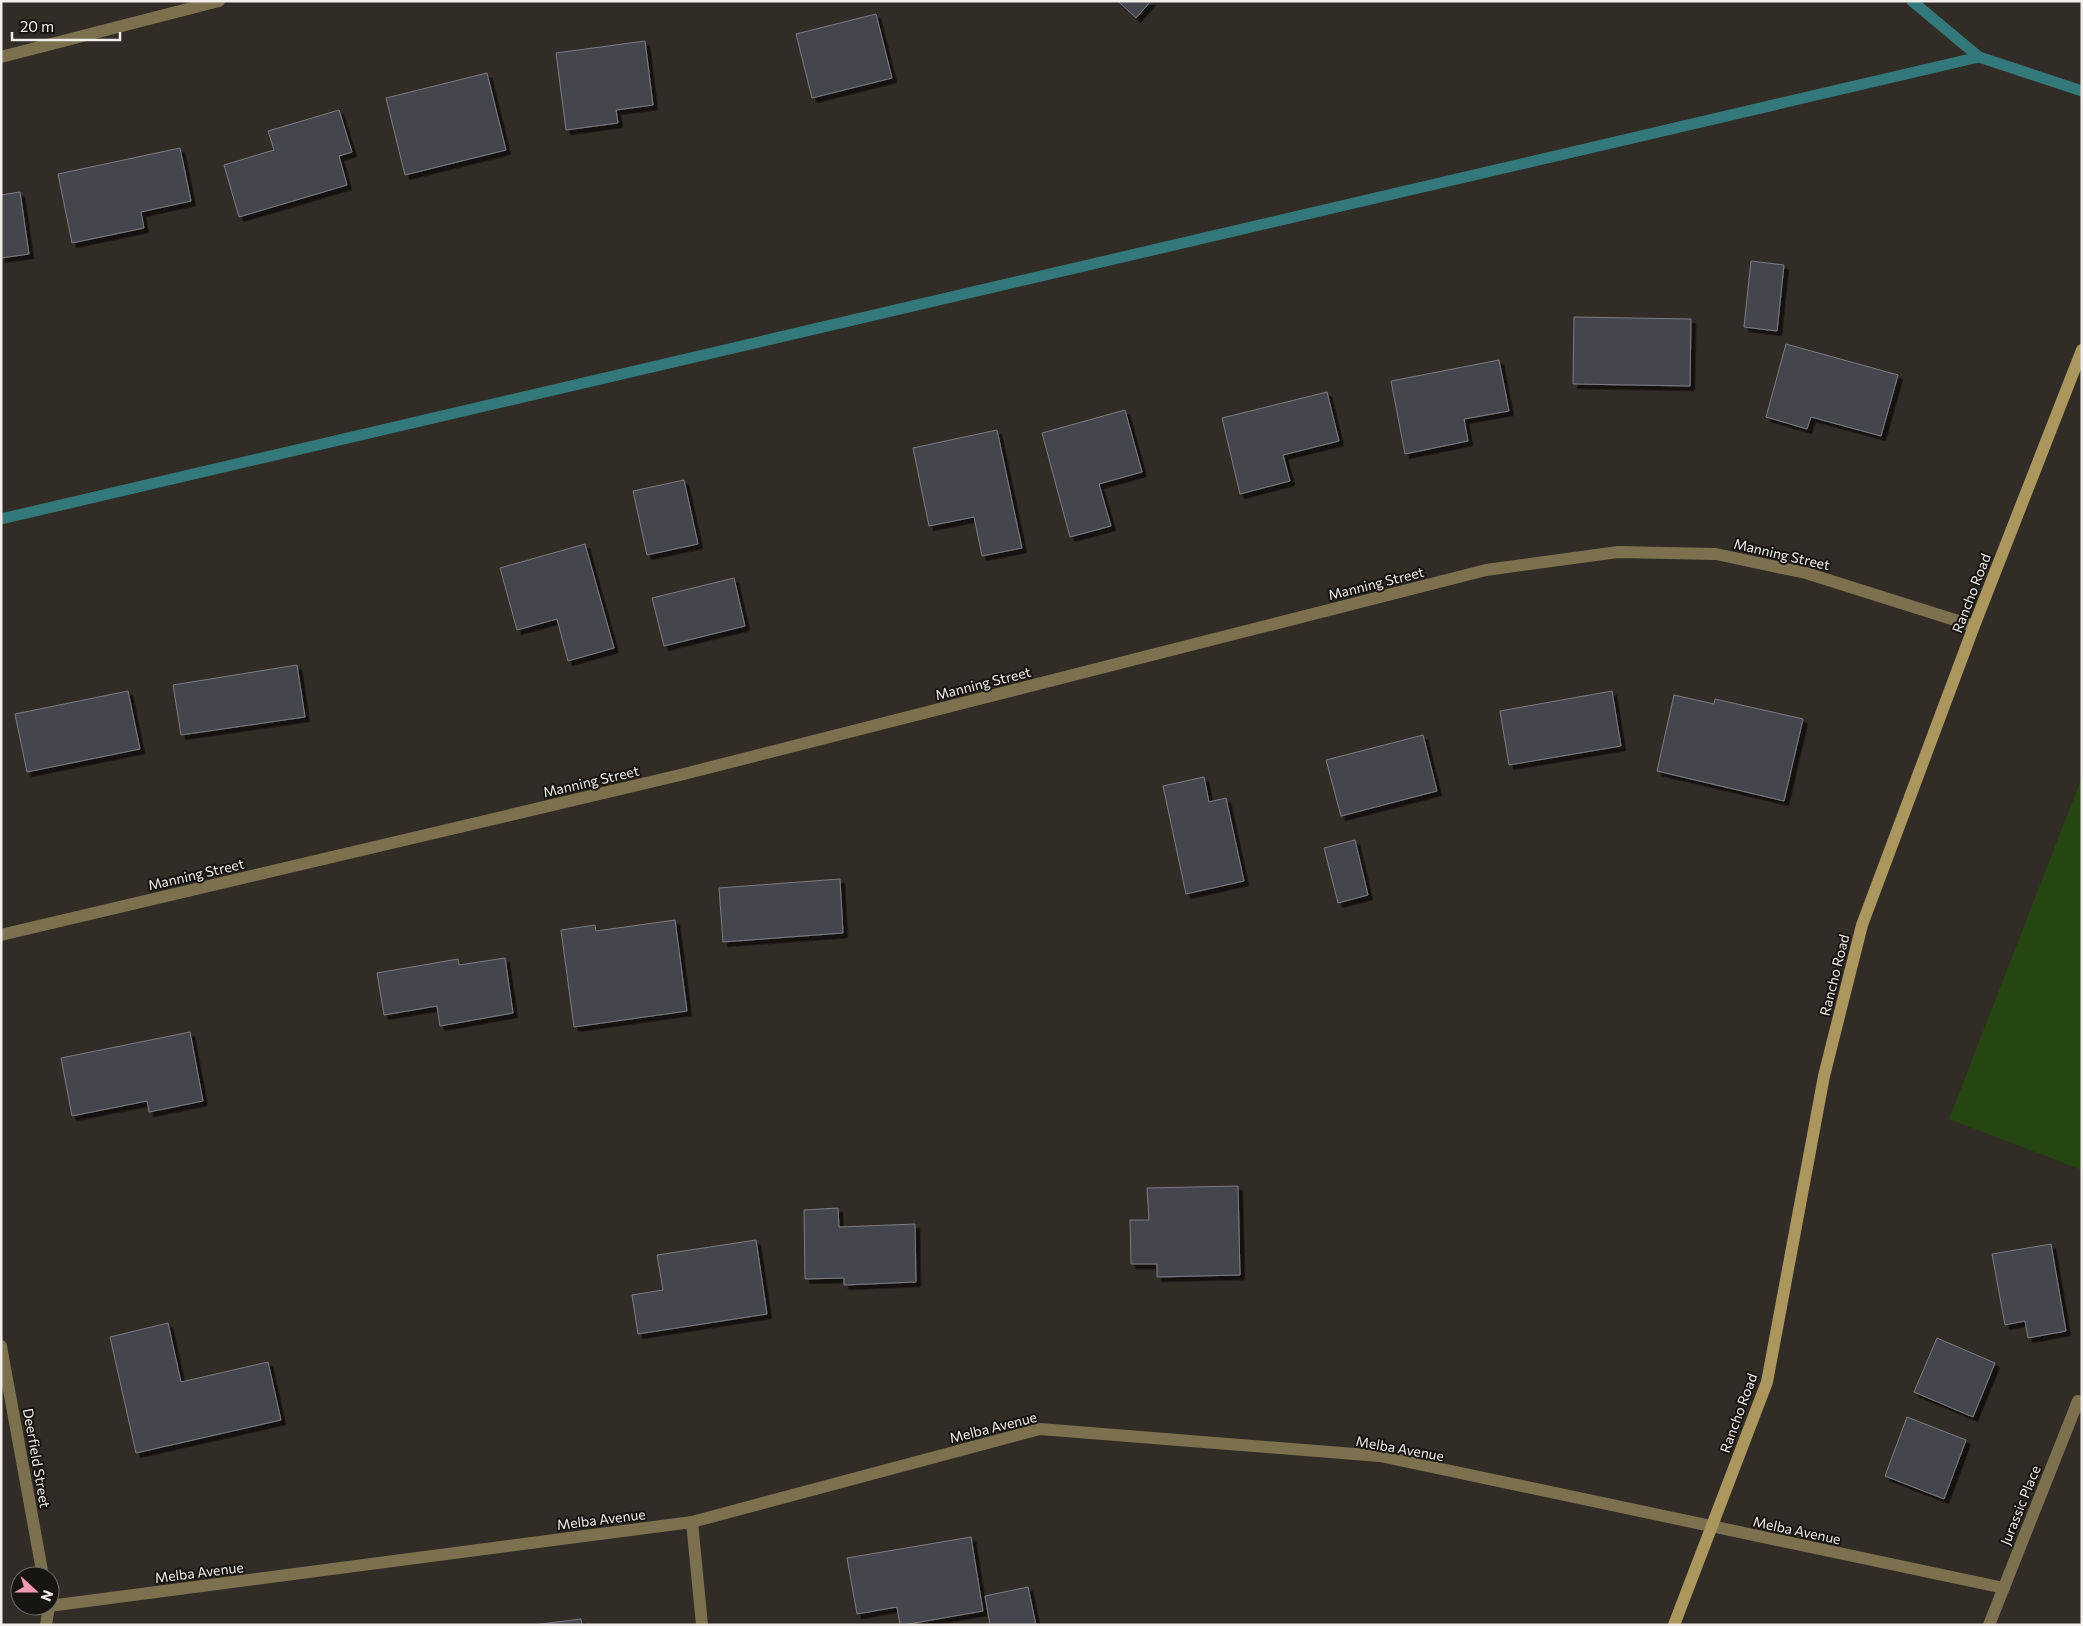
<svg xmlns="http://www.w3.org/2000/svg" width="2083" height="1626" font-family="Commissioner,sans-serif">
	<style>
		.green { fill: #264611 }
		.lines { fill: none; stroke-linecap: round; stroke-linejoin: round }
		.stream { stroke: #33787a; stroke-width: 11 }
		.building { fill: #45454d; stroke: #7d7c85; filter: url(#shadow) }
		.street { stroke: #7d704e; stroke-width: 12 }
		.secondary { stroke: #ab965e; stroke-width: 12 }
		.labels { text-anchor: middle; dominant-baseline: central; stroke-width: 4; stroke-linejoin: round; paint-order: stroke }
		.street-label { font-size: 14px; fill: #f2eeea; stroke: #171512 }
	</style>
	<defs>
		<filter id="shadow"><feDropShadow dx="4.5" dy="4.5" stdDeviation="0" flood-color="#0009"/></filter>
	</defs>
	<rect width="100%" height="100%" fill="#312c25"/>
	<polygon class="green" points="2082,777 2082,1170 1949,1119"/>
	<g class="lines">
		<g class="stream">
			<polyline points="1912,1 1979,57 2082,91"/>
			<polyline points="1,519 1979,57"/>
		</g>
	</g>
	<g class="building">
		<polygon points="1118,1 1151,1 1136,18"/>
		<polygon points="876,14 892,78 812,98 796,34"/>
		<polygon points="645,41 653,105 616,110 618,123 566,130 556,53"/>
		<polygon points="487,73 506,150 405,175 386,98"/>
		<polygon points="339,110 352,152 339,156 347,185 239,217 224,165 274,150 268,131"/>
		<polygon points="180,148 191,201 141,212 144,228 72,243 58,174"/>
		<polygon points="20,192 29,254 1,258 1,195"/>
		<polygon points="1751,261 1784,265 1777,331 1744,327"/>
		<polygon points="1574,317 1691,319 1690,386 1573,384"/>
		<polygon points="1786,344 1898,375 1881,436 1811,417 1807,429 1766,417"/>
		<polygon points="1499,360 1509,411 1464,419 1468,441 1405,454 1391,381"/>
		<polygon points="1327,392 1339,441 1283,455 1290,481 1240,494 1222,418"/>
		<polygon points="1125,410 1142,472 1099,484 1111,526 1070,537 1042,433"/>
		<polygon points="997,430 1022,548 982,556 974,517 929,526 913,448"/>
		<polygon points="684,480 698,544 647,555 633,491"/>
		<polygon points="585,544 614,648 568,661 557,619 517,630 500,568"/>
		<polygon points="734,578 745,626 664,646 652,598"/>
		<polygon points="297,665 305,717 181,735 173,685"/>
		<polygon points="128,691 140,749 27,772 15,714"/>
		<polygon points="1612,691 1621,746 1509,765 1500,711"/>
		<polygon points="1674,695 1714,704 1715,699 1803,719 1784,801 1657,771"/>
		<polygon points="1423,735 1437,791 1341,816 1326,760"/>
		<polygon points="1204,777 1209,802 1226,798 1244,881 1186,894 1163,786"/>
		<polygon points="1355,840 1368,895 1338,903 1324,848"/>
		<polygon points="840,879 843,933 723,942 719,888"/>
		<polygon points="675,920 687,1011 574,1027 561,930 595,925 596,931"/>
		<polygon points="505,958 513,1013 440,1026 437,1006 384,1015 377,973 458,959 459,965"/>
		<polygon points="190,1032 203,1101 149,1112 147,1101 72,1116 61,1058"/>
		<polygon points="1238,1186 1240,1275 1157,1277 1157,1264 1131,1264 1130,1220 1149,1220 1147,1188"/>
		<polygon points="838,1208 839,1227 915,1224 916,1282 844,1285 844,1278 805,1279 804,1210"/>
		<polygon points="756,1240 767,1314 638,1334 632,1295 663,1290 657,1255"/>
		<polygon points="2051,1244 2066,1331 2028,1338 2025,1321 2005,1325 1992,1254"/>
		<polygon points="168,1323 181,1382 268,1362 281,1420 136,1453 110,1337"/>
		<polygon points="1937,1338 1995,1363 1973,1417 1914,1392"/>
		<polygon points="1907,1417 1966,1440 1944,1499 1885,1476"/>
		<polygon points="971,1537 983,1611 903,1625 900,1625 897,1607 857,1614 847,1558"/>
		<polygon points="1028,1587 1036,1625 990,1625 985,1596"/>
		<polygon points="581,1619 582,1625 533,1625"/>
	</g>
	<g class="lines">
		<g class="street">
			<polyline points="1,57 219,1"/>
			<polyline points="1,935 680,775 1486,570 1618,552 1716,554 1806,573 1974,626"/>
			<polyline points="1,1346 43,1576"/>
			<polyline points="692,1522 702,1625"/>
			<polyline points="49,1606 692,1522 1040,1429 1380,1456 2004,1588"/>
			<polyline points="46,1625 49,1606"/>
			<polyline points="1989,1625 2078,1401 2082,1402"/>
		</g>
		<polyline class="secondary" points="1674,1625 1767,1382 1824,1076 1862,925 1974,626 2082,350"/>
	</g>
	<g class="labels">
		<g class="street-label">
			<text transform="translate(1782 554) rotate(13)">Manning Street</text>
			<text transform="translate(1376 583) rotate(-14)">Manning Street</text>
			<text transform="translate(1971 593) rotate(-69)">Rancho Road</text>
			<text transform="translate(983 683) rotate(-14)">Manning Street</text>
			<text transform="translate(591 781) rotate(-13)">Manning Street</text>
			<text transform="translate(196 874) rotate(-13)">Manning Street</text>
			<text transform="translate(1834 975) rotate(-76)">Rancho Road</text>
			<text transform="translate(1738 1413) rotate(-70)">Rancho Road</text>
			<text transform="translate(993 1427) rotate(-14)">Melba Avenue</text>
			<text transform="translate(1400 1448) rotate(10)">Melba Avenue</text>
			<text transform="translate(37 1458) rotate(80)">Deerfield Street</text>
			<text transform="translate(2020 1505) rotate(-68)">Jurassic Place</text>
			<text transform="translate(601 1519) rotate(-7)">Melba Avenue</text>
			<text transform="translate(1797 1530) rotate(12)">Melba Avenue</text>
			<text transform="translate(199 1572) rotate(-7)">Melba Avenue</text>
		</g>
	</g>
	<rect width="2083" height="1626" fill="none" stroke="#f2eeea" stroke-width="5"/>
	<g transform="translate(35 1591) rotate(111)"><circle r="24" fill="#171512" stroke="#6f6c68"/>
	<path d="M0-4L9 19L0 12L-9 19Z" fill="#f09ab6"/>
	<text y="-8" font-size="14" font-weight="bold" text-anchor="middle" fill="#f2eeea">N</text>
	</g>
	<path d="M12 32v8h108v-8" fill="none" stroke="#f2eeea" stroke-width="2.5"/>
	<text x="20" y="32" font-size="15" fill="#f2eeea" stroke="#171512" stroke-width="4" paint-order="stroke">20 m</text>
</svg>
